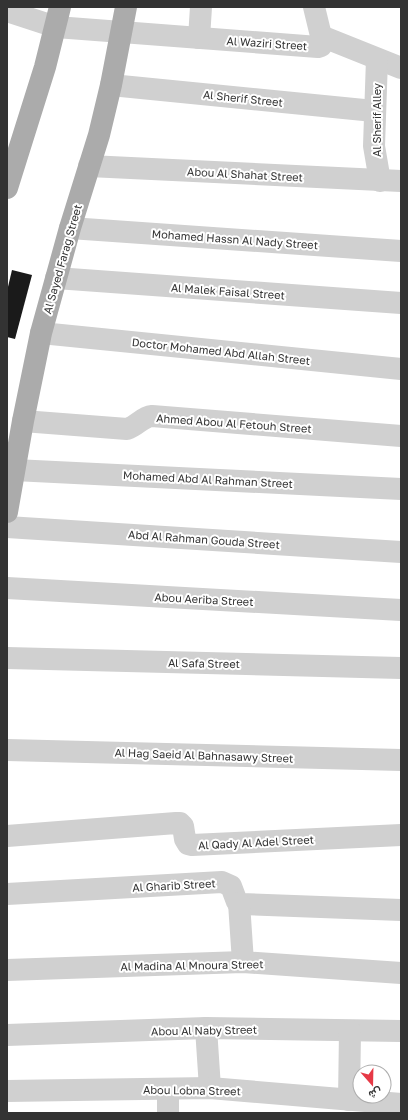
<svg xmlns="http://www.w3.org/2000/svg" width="408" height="1120" font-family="'Golos Text',Vazirmatn,sans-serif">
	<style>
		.building { fill: #1a1a1a }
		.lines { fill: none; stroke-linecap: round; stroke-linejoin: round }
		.minor { stroke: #d0d0d0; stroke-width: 22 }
		.major { stroke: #ababab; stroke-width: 22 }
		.labels { text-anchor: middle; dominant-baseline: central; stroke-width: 4; stroke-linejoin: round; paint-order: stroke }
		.street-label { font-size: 11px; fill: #333; stroke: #fff }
	</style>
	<rect width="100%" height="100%" fill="#fff"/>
	<polygon class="building" points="12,270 32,275 15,339 7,337 7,291"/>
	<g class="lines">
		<g class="minor">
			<polyline points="314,7 322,40"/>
			<polyline points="7,11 56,27 318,47 321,46 323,39 326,38 401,68"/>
			<polyline points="199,38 201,7"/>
			<polyline points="377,59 374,146 380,181"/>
			<polyline points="111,85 374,111"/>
			<polyline points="89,166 401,181"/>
			<polyline points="70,228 401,251"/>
			<polyline points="56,278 401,303"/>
			<polyline points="41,333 401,369"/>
			<path d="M23 421 127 429C137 426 142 417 152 416L401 436"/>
			<polyline points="14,470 401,489"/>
			<polyline points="7,527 401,552"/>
			<polyline points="7,588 401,610"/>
			<polyline points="7,658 401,668"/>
			<polyline points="7,750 401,760"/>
			<polyline points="7,836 176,823 180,823 183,826 185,839 188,844 192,845 401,835"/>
			<polyline points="7,894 222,882 231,886 237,902 241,904 401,910"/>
			<polyline points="239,903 243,962"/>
			<polyline points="7,970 243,962 401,973"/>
			<polyline points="206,1028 210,1088"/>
			<polyline points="7,1035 206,1028 401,1031"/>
			<polyline points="168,1089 168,1113"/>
			<polyline points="7,1091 210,1088 401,1104"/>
			<polyline points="349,1100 350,1031"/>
		</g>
		<g class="major">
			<polyline points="7,188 45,67 60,7"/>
			<polyline points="7,512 23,421 41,333 70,228 99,135 111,85 126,7"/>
		</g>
	</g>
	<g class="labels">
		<g class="street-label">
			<text transform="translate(267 43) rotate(4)">Al Waziri Street</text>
			<text transform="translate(243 98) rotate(6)">Al Sherif Street</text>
			<text transform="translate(376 120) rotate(-90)">Al Sherif Alley</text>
			<text transform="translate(245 174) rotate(3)">Abou Al Shahat Street</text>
			<text transform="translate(235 239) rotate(4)">Mohamed Hassn Al Nady Street</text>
			<text transform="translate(62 259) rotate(-74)">Al Sayed Farag Street</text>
			<text transform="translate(228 291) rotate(4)">Al Malek Faisal Street</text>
			<text transform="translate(221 351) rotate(6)">Doctor Mohamed Abd Allah Street</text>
			<text transform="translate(234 423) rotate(4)">Ahmed Abou Al Fetouh Street</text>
			<text transform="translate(208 479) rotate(3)">Mohamed Abd Al Rahman Street</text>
			<text transform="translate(204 539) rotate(4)">Abd Al Rahman Gouda Street</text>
			<text transform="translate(204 599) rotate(3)">Abou Aeriba Street</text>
			<text transform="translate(204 663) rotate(1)">Al Safa Street</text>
			<text transform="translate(204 755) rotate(2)">Al Hag Saeid Al Bahnasawy Street</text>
			<text transform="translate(256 842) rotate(-3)">Al Qady Al Adel Street</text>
			<text transform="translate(174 885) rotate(-3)">Al Gharib Street</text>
			<text transform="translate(192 965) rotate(-1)">Al Madina Al Mnoura Street</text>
			<text transform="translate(204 1030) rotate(-1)">Abou Al Naby Street</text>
			<text transform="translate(192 1090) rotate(1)">Abou Lobna Street</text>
		</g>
	</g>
	<rect width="408" height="1120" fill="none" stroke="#333333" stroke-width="16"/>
	<g transform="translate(372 1084) rotate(160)"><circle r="19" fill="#ffffff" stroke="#adadad"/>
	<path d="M0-3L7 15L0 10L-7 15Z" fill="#e63946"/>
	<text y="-6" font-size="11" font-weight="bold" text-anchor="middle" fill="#333333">ش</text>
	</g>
</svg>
